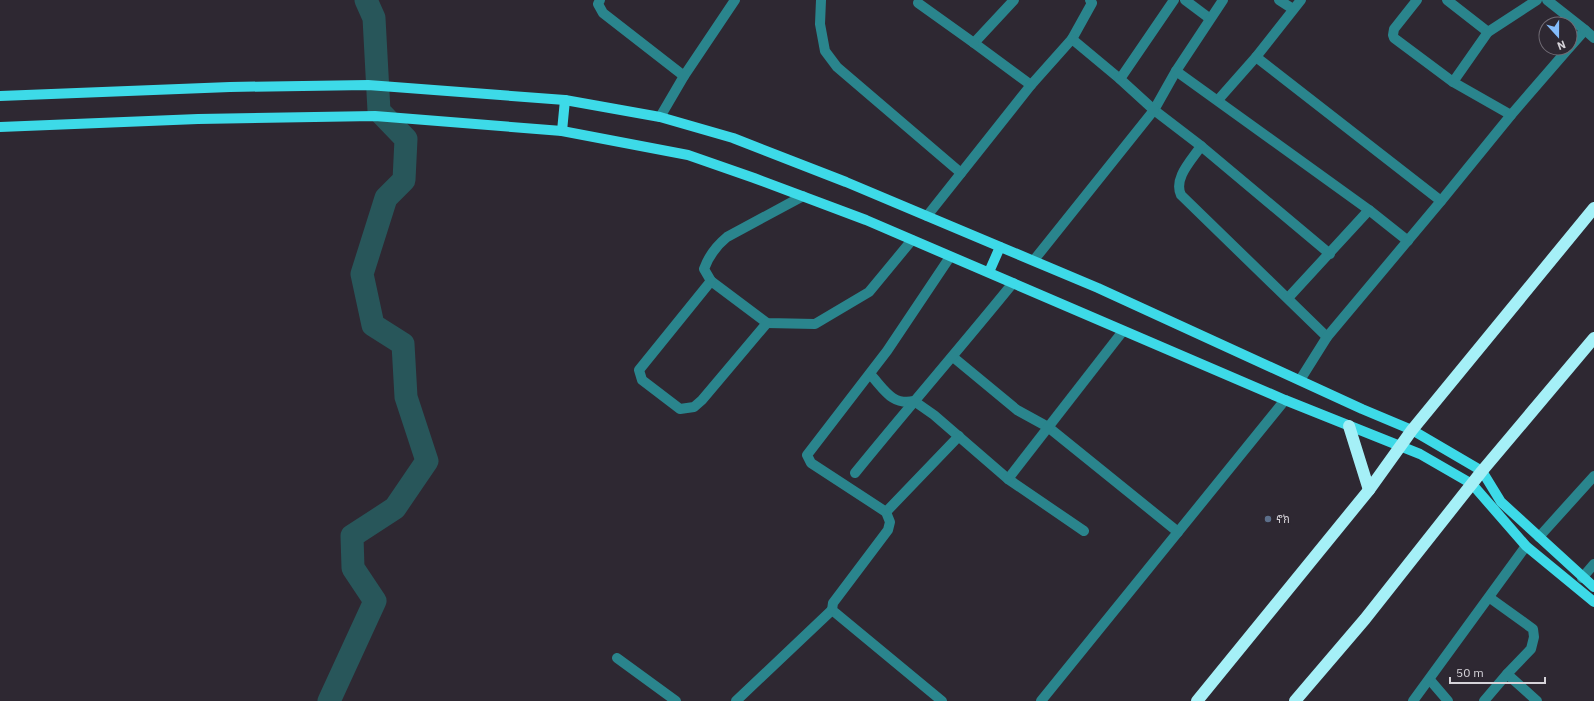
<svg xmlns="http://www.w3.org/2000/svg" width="1594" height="701" font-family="'IBM Plex Sans','Noto Sans Ethiopic',sans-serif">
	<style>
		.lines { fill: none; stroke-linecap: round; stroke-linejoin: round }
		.river { stroke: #28565a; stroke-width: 23 }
		.minor { stroke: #2a858d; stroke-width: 10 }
		.major { stroke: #3ddae8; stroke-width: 10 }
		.highway { stroke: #a5f0f7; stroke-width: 12 }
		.service-dot { fill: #5c6f8a; stroke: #2e2832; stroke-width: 1.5 }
		.labels { text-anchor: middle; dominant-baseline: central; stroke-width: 3.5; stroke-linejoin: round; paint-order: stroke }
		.poi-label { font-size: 11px; fill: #d6d3d9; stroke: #2e2832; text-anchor: start }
	</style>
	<rect width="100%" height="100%" fill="#2e2832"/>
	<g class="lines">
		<polyline class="river" points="329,701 375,601 353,568 352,536 395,508 427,461 406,397 403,344 373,325 362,274 386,198 404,180 406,139 379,111 374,18 366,0"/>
		<g class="minor">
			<polyline points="600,0 598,4 603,13 684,76"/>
			<polyline points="821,0 820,24 825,51 837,67 961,173"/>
			<polyline points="1014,0 974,43 1031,85"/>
			<polyline points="1185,0 1209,18"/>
			<path d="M1223 0 1176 71 1154 110 1201 146C1192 160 1173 178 1181 195L1327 337"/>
			<polyline points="1279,0 1293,9"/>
			<polyline points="1417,0 1394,29 1393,35 1394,38 1453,82 1511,115"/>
			<polyline points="1447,0 1488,32"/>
			<polyline points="1547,0 1585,30 1570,47"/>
			<polyline points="918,3 974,43"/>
			<polyline points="1585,30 1594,38"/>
			<polyline points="1072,39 1092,3 1090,0"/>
			<polyline points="1256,57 1441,201"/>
			<polyline points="1176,71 1369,210 1408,241"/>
			<polyline points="1453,82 1488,32 1537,0"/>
			<polyline points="1218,100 1256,57 1301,0"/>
			<polyline points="660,117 684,76 735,0"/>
			<polyline points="1201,146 1330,254"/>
			<path d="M803 196 727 237C716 246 709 255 704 269L711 281 767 323 815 324 869 292 912 240"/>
			<polyline points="927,216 1031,85 1072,39 1120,79"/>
			<polyline points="1034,260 1154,110 1120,79 1174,0"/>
			<polyline points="711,281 639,370 642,380 680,409 694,407 702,400 767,323"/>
			<polyline points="1288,298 1369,210"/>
			<polyline points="953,357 1017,410 1048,427 1178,532"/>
			<path d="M870 374C884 389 892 406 914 401L934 415 1008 479 1084 531"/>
			<polyline points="1300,380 1327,337 1441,201 1511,115 1569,48"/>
			<path d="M855 473C907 409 961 347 1013 283"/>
			<polyline points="1008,479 1123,331"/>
			<polyline points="886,512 959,436"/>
			<polyline points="1539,537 1594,476"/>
			<polyline points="1582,578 1594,564"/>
			<polyline points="617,658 676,701"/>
			<polyline points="1507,674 1537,701"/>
			<polyline points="1430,680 1448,701"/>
			<polyline points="736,701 832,610"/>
			<polyline points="942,701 832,610 833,603 888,530 890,522 886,512 811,463 807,455 887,351 950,257"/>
			<polyline points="1041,701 1285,400"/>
			<polyline points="1413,701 1526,546"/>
			<polyline points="1484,701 1507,674 1531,649 1534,637 1533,629 1490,598"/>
		</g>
		<g class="major">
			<polyline points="0,96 230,87 368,85 565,100 660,117 733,138 846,182 1098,288 1362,409 1412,430 1482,471 1501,502 1594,587"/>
			<polyline points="0,127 198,119 375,116 562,131 688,155 754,178 866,220 1285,400 1420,454 1472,484 1526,546 1594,602"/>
			<polyline points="562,131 565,100"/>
			<polyline points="989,272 1000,247"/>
		</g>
		<g class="highway">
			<polyline points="1349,426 1369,490"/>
			<polyline points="1197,701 1369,490 1412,430 1594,208"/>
			<polyline points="1295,701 1365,619 1482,471 1594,338"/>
		</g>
	</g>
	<circle class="service-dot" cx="1268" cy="519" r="4"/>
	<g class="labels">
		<g class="poi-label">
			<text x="1276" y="519">ኖክ</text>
		</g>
	</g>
	<g transform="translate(1558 36) rotate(159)"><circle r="19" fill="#2e2832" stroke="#716c75"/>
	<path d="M0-3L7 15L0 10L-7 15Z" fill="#84bcfb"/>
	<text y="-6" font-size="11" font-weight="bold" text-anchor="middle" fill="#d6d3d9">N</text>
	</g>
	<path d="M1450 677v6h95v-6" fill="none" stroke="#d6d3d9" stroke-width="2"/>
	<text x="1456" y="677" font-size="12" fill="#d6d3d9" stroke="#2e2832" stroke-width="3" paint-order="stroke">50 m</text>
</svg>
